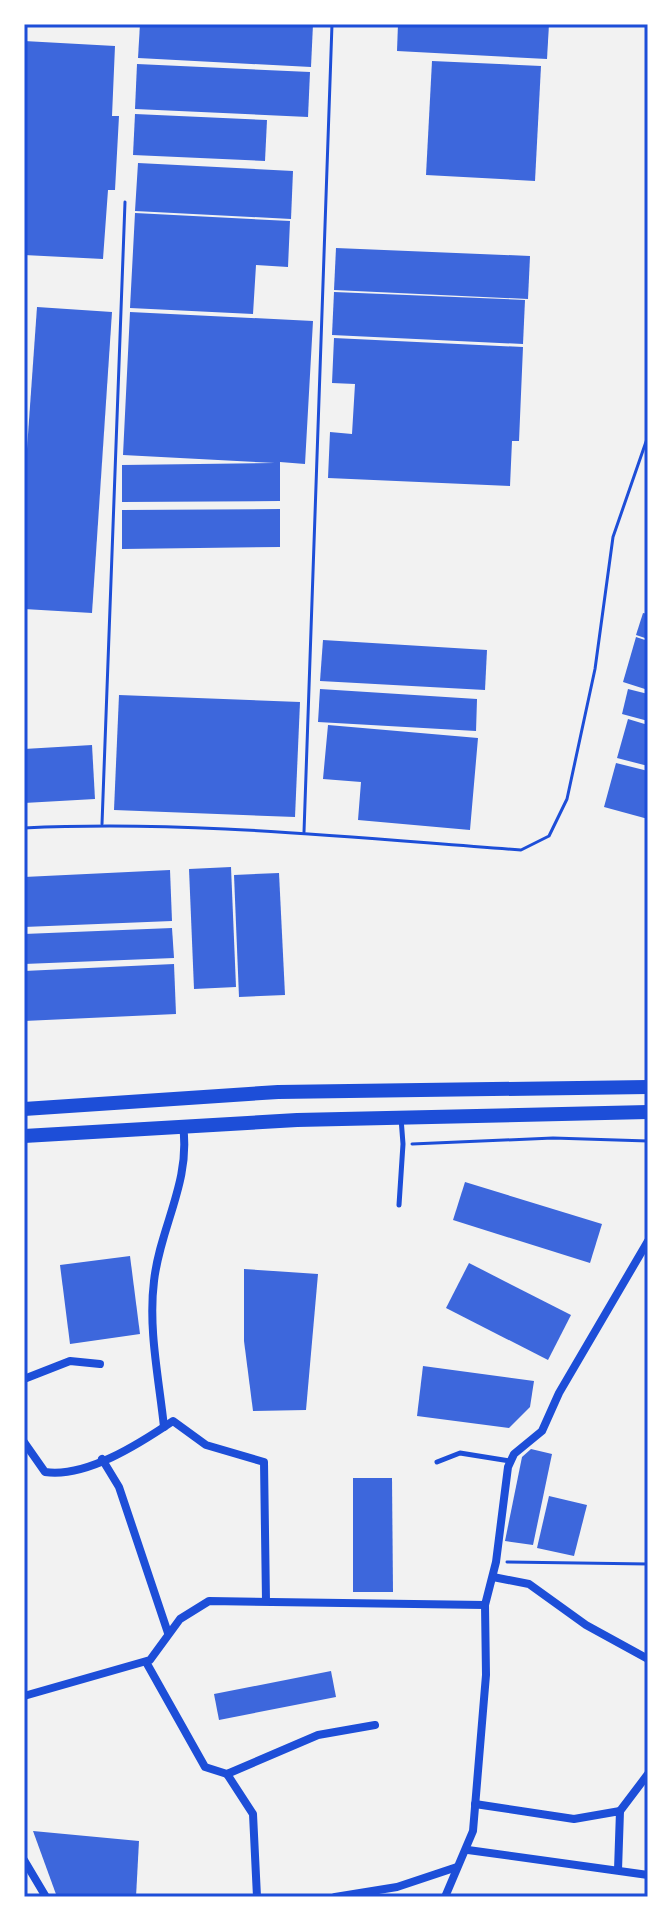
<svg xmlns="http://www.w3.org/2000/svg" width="672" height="1921" font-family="'Work Sans',sans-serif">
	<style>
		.building { fill: #3d67dc }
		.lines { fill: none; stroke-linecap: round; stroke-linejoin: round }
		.path { stroke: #1d4ed8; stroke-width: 3 }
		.service { stroke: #1d4ed8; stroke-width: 5 }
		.minor { stroke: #1d4ed8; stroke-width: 8 }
		.secondary { stroke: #1d4ed8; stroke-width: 14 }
		.neatline { fill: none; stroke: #1d4ed8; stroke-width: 3 }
	</style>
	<rect width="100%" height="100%" fill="#f2f2f2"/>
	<g class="building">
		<polygon points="140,24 313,24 311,67 138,58"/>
		<polygon points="398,24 549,24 547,59 397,51"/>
		<polygon points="24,41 115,46 112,116 119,116 115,190 108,190 103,259 24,255"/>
		<polygon points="432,61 541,66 535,181 426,175"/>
		<polygon points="137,64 310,72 308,117 135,109"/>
		<polygon points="135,114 267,120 265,161 133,155"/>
		<polygon points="138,163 293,171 291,219 135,211"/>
		<polygon points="135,213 290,221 288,267 256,265 253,314 130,308"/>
		<polygon points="336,248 530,256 528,299 334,290"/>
		<polygon points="334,292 525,300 523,344 332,335"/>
		<polygon points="37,307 112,312 92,613 24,609 24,491"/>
		<polygon points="130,312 313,321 305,464 280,462 280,501 122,502 122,465 275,463 123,455"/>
		<polygon points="334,338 523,347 519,441 512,441 510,486 328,478 330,432 352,434 355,384 332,383"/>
		<polygon points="280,509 280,547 122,549 122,510"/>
		<polygon points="643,613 648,614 648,639 636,635"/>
		<polygon points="636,637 648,641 648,690 623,682"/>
		<polygon points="323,640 487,650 485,690 320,681"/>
		<polygon points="320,689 477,699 476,731 318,722"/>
		<polygon points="628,689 648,694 648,721 622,714"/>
		<polygon points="119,695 300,702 295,817 114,810"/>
		<polygon points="628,719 648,725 648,766 617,758"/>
		<polygon points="328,725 478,738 470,830 358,820 361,782 323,779"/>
		<polygon points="92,745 95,799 24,803 24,749"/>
		<polygon points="616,763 648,771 648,819 604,807"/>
		<polygon points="231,867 236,987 194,989 189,869"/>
		<polygon points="170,870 172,921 24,927 24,877"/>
		<polygon points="279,873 285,995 239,997 234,875"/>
		<polygon points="172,928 174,958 24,964 24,934"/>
		<polygon points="174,964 176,1014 24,1021 24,971"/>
		<polygon points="465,1182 602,1224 590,1263 453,1220"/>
		<polygon points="130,1256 140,1334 70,1344 60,1265"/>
		<polygon points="469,1263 571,1315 548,1360 446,1308"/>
		<polygon points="244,1269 318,1274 306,1410 253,1411 244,1341"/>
		<polygon points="423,1366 534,1381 530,1407 509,1428 417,1416"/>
		<polygon points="531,1449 552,1454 533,1545 505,1541 522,1457"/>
		<polygon points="353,1478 392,1478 393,1592 353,1592"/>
		<polygon points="549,1496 587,1505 574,1556 537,1548"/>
		<polygon points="331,1671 336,1697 219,1720 214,1694"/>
		<polygon points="33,1831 139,1841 136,1897 57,1897"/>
	</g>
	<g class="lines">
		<g class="path">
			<polyline points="102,824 125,202"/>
			<path d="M24 828C190 820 355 838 521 850L549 836 567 799 595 669 613 537 648 436"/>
			<polyline points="304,832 332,24"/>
			<polyline points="412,1144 553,1138 648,1141"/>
			<polyline points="507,1562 648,1564"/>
		</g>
		<g class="service">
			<polyline points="399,1205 403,1144 401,1118"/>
			<polyline points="437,1462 460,1453 510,1461"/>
		</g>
		<g class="minor">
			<polyline points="24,1379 70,1361 100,1364"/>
			<path d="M164 1427C159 1379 148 1329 154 1281 160 1227 191 1182 183 1126"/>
			<path d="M24 1442 45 1472C86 1478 139 1444 173 1421L206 1445 264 1462 266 1601"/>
			<polyline points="102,1459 119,1487 168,1633"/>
			<polyline points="493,1577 529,1584 586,1625 648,1659"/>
			<polyline points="146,1662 205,1767 227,1774 318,1735 375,1725"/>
			<polyline points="24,1696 150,1660 180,1619 209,1601 485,1605"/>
			<polyline points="227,1774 253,1814 257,1897"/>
			<polyline points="475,1804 574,1819 620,1811 618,1870"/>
			<polyline points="620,1811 648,1774"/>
			<polyline points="468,1850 648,1875"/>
			<polyline points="24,1860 46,1897"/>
			<polyline points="335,1897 397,1887 457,1867"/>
			<polyline points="445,1897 473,1831 486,1675 485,1605 496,1562 508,1467 514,1454 542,1431 559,1393 648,1241"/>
		</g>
		<g class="secondary">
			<polyline points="24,1109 278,1092 648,1087"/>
			<polyline points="24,1136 297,1120 648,1112"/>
		</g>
	</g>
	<rect width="672" height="1921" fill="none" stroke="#ffffff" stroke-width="52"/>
	<rect x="26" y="26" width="620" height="1869" class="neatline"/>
</svg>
